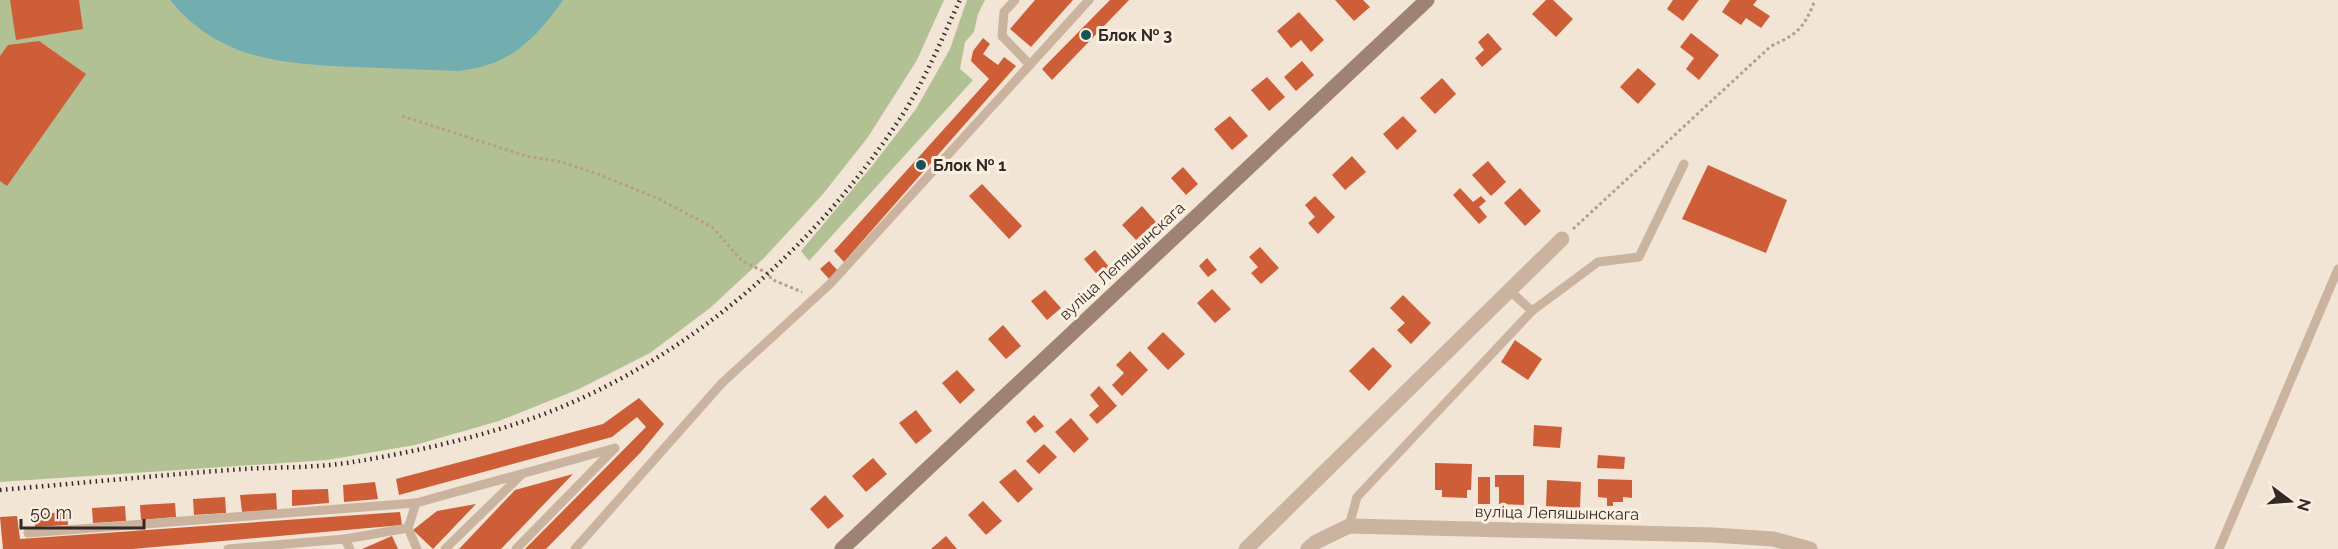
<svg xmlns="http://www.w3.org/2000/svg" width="2338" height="549" font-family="Raleway,sans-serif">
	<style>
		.green { fill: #b1c194 }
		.water { fill: #72adb0 }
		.building { fill: #ce5e37 }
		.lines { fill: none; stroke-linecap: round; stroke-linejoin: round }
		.path { stroke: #b69e8b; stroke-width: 3; stroke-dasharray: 3 3; stroke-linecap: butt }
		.lane { stroke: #cab4a0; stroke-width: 9 }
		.street { stroke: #cab4a0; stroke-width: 15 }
		.secondary { stroke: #9e8372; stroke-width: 15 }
		.rail { stroke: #342924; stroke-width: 4.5; stroke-dasharray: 1.5 4.5; stroke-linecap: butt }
		.poi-dot { fill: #185257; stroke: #faefe1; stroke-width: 2 }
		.labels { text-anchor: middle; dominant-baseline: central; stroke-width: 6; stroke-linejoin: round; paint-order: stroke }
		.poi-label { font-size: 16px; font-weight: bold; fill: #342924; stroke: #faefe1; text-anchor: start }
		.street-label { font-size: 16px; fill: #342924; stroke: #faefe1 }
	</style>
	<rect width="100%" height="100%" fill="#f2e5d5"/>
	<g class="green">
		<polygon points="0,0 944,0 917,60 868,137 823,194 765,257 710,308 650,353 579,389 499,421 415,445 327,460 0,482"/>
		<polygon points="967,0 985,0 978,14 974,32 965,42 960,69 973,80 809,261 801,251 872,166 916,109 950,49"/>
	</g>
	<path class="water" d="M170 0H563C534 41 509 66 457 71 423 70 390 68 356 67 284 64 220 61 170 0Z"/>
	<g class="building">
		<polygon points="10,0 79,0 83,29 16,40"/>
		<polygon points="1035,0 1073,0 1031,47 1010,29"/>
		<polygon points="1110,0 1129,0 1052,80 1042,69"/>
		<polygon points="1335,0 1363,0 1370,7 1354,21"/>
		<polygon points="1546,0 1553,0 1573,19 1556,37 1532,14"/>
		<polygon points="1673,0 1699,0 1683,21 1667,9"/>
		<polygon points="1730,0 1757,0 1753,5 1770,16 1761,28 1746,18 1741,25 1722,12"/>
		<polygon points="1299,12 1324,40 1311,52 1301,40 1291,48 1277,31"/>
		<polygon points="1488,33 1502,49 1482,67 1475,58 1484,50 1478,42"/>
		<polygon points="1691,33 1719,55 1699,80 1686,69 1694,58 1680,47"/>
		<polygon points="983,38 990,44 983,54 998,65 1004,57 1016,66 844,262 834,251 989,79 971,61 973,51"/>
		<polygon points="39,41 86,74 7,186 0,181 0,56 8,45"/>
		<polygon points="1302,61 1314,75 1296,91 1284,77"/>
		<polygon points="1638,68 1656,84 1638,104 1620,87"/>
		<polygon points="1267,77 1285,97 1269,111 1251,90"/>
		<polygon points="1442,78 1456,94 1435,114 1420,98"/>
		<polygon points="1230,116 1248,136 1232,150 1214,129"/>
		<polygon points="1403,116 1417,131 1397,150 1383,134"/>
		<polygon points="1352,156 1366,172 1345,190 1332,175"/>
		<polygon points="1488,161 1506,182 1491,196 1472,175"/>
		<polygon points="1708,165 1787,200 1766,253 1682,219"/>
		<polygon points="1183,167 1198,184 1186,195 1171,178"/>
		<polygon points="982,184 1022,226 1009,239 969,196"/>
		<polygon points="1460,188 1473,202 1481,196 1486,201 1479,207 1487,217 1479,224 1453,195"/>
		<polygon points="1520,188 1541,211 1525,226 1504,203"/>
		<polygon points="1315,196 1335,217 1318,234 1308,223 1315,217 1305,205"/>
		<polygon points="1142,206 1156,222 1136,240 1122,225"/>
		<polygon points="1260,247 1279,268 1261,284 1251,273 1258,267 1249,257"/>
		<polygon points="1095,250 1110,268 1099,277 1084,259"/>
		<polygon points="1207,258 1217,270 1208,277 1199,266"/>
		<polygon points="829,261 839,272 830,280 820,269"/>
		<polygon points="1212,289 1231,309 1215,323 1197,303"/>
		<polygon points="1045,290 1061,308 1047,320 1031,301"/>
		<polygon points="1403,295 1431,323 1411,344 1397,330 1405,323 1390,308"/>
		<polygon points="1003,325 1021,346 1006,359 988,339"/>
		<polygon points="1163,332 1185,354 1168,370 1147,348"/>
		<polygon points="1515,340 1542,359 1528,380 1501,362"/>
		<polygon points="1373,347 1392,366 1369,391 1349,371"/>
		<polygon points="1130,351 1148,370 1122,396 1112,385 1124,373 1116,365"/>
		<polygon points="957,370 975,390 960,404 942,383"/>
		<polygon points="1099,386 1117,406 1097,424 1089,415 1099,406 1090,395"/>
		<polygon points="639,398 664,424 641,452 546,549 525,549 646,427 637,417 612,437 399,495 396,479 603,424"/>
		<polygon points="916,410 932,431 916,444 899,423"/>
		<polygon points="1034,415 1044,426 1035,433 1026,422"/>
		<polygon points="1071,418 1089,439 1074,453 1055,432"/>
		<polygon points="1534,425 1562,427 1560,448 1533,446"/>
		<polygon points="1044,444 1057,457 1039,474 1026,461"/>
		<polygon points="1598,455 1625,457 1624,469 1597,468"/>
		<polygon points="873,458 887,474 866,492 852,476"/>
		<polygon points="1435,463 1472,464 1471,490 1467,490 1467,498 1442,497 1442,490 1435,490"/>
		<polygon points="1015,469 1033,489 1018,503 999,482"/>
		<polygon points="573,474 501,549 459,549 515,490"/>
		<polygon points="1495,475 1524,475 1524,505 1499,504 1499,487 1495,487"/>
		<rect x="1478" y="477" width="12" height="27"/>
		<polygon points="1598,479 1632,480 1632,498 1623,497 1623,502 1613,502 1613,506 1607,506 1607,498 1598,497"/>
		<polygon points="1547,480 1581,482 1580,508 1546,506"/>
		<polygon points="375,482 378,499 344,502 343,485"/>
		<polygon points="328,489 329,503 292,506 292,490"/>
		<polygon points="276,493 277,510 242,512 240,495"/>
		<polygon points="825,495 844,516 828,529 810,509"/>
		<polygon points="225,497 226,513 194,515 193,499"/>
		<polygon points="983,501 1002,521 986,535 968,515"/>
		<polygon points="175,503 176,517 141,520 140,505"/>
		<polygon points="476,504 433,549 413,530 437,511"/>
		<polygon points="125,506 126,521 93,523 92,508"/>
		<polygon points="67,512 68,525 35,527 34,514"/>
		<polygon points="400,512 402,525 133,549 3,549 0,517 17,516 20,539"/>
		<polygon points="392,536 398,549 362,549"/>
		<polygon points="946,536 957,549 931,549"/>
	</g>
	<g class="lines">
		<g class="path">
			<polyline points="402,116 526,156 561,162 598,174 659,199 712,227 742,261 769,274 771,279 802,292"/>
			<path d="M1573 229 1771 46C1798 34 1804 28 1815 0"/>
		</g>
		<g class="lane">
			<polyline points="1015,0 1004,12 1002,36 1030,65"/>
			<polyline points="1509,290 1532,311"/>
			<polyline points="1349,526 1357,497 1532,311 1598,262 1639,257 1684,164"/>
			<polyline points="408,528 416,503"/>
			<polyline points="28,533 416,503 615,448 516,549"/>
			<polyline points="345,539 408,528 417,549"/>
			<polyline points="228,549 345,539 350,549"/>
			<polyline points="445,549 521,475"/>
			<polyline points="575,549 722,383 830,284 1089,0"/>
			<polyline points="2219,549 2338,269"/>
		</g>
		<g class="street">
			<polyline points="1246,549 1562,239"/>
			<polyline points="1308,549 1316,542 1349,526 1713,535 1773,539 1810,549"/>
		</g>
		<polyline class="secondary" points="842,549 1427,0"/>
		<path class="rail" d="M0 490C81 483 162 475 243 469 279 467 317 468 353 462 415 452 485 436 544 414 692 357 817 246 903 114 926 78 942 38 960 0"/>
	</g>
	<g class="poi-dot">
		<circle cx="1086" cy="35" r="6"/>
		<circle cx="921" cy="165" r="6"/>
	</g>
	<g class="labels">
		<g class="poi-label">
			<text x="1098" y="35">Блок № 3</text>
			<text x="933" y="165">Блок № 1</text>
		</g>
		<g class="street-label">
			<text transform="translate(1122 261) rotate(-43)">вуліца Лепяшынскага</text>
			<text transform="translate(1557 513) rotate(1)">вуліца Лепяшынскага</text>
		</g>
	</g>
	<g transform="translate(2290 501) rotate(106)" stroke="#faefe1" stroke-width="4.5" paint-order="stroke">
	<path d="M0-4.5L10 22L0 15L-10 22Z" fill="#342924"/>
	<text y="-9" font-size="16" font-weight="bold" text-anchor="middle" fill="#342924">N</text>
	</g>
	<path d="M21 519v9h123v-9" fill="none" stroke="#342924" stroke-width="3"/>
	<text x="30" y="519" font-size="18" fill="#342924" stroke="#faefe1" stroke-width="4.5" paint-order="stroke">50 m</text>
</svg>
